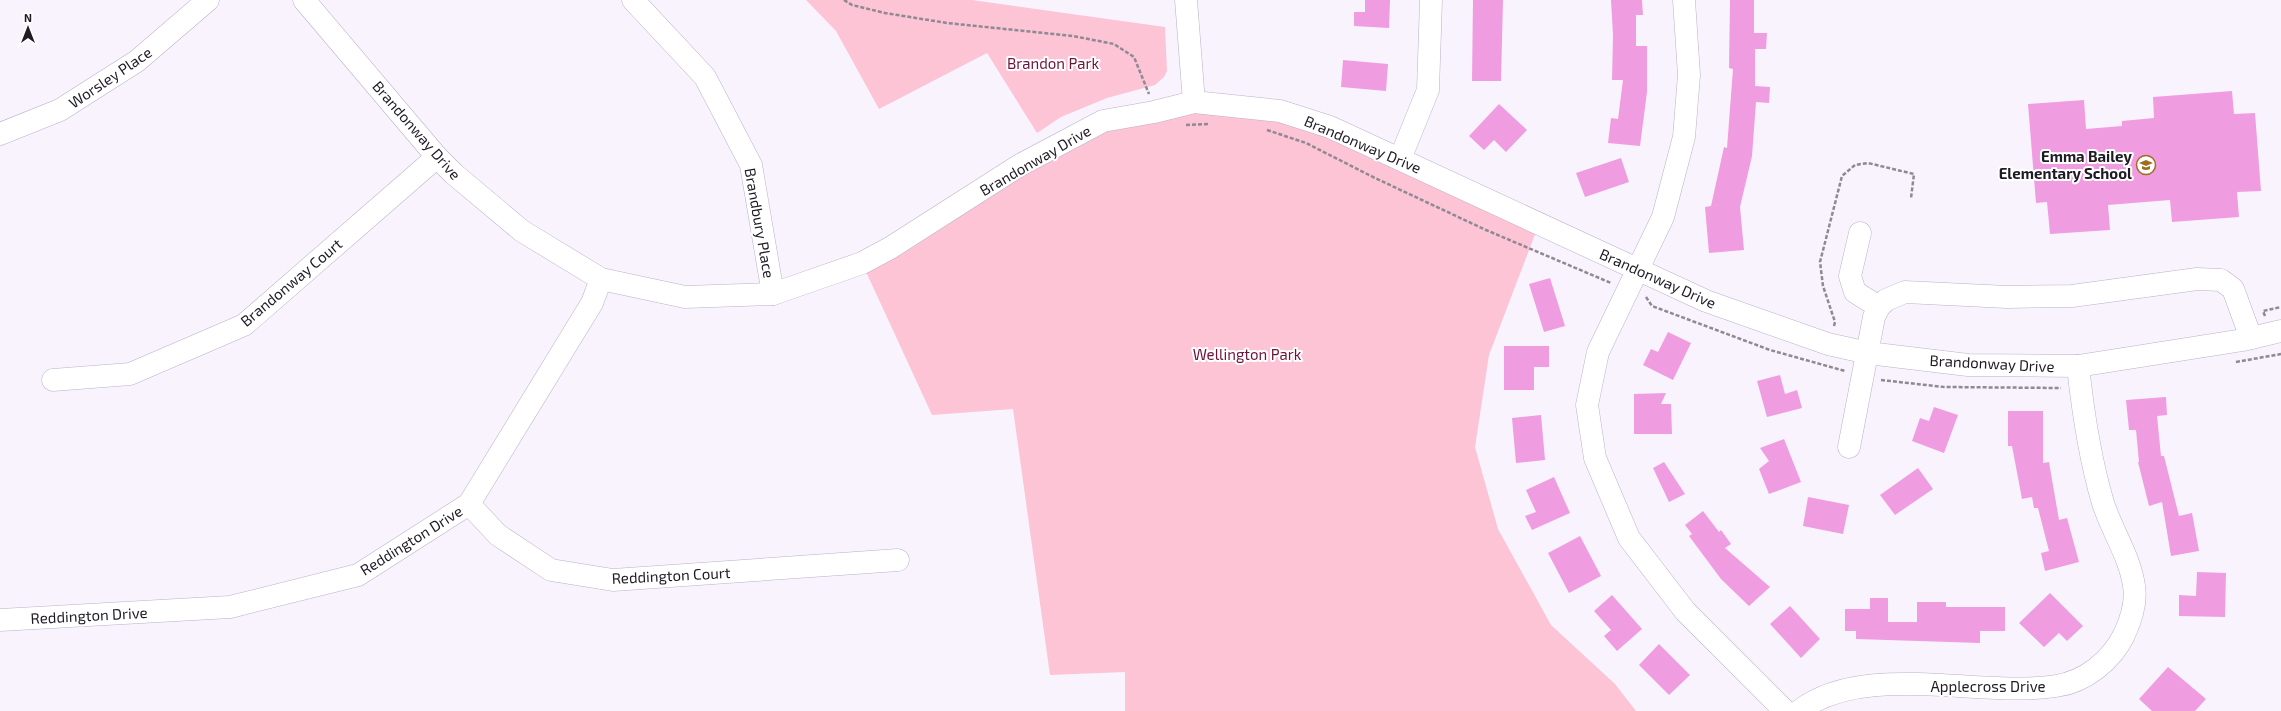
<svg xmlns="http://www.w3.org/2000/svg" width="2281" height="711" font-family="'Exo 2',sans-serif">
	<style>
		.green { fill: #fcc4d5 }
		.building { fill: #ef9de0 }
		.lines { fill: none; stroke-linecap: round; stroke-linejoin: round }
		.minor-casing { stroke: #bdb0ca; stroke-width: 23 }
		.path { stroke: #8e8993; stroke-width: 2.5; stroke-dasharray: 4 2; stroke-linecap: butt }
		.minor { stroke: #fff; stroke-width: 22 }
		.labels { text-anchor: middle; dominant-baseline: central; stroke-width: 4; stroke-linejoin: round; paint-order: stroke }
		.park-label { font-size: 15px; fill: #6d133c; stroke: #fff }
		.street-label { font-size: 15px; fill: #1f1a24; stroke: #fff }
		.poi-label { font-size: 15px; font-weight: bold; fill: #1f1a24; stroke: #fff; text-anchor: end }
	</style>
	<rect width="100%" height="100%" fill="#f9f3fe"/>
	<g class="green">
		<polygon points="806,0 972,0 1165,27 1167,71 1164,77 1155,85 1107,98 1061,117 1037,133 987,53 879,109 836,31"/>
		<polygon points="1179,104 1280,111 1539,224 1489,355 1475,447 1498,529 1551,625 1615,684 1636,711 1125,711 1125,672 1050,675 1013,409 932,415 862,263 1103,121"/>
	</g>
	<g class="building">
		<polygon points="1365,0 1390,0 1389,28 1354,26 1354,12 1365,12"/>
		<polygon points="1473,0 1503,0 1501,81 1472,81"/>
		<polygon points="1611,0 1642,0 1643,15 1636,15 1636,46 1647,46 1647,92 1640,146 1608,143 1611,118 1618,119 1623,80 1612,80 1613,35"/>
		<polygon points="1730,0 1754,0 1754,33 1767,33 1766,49 1755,49 1755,86 1770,87 1769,103 1756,102 1752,156 1740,207 1744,250 1709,253 1705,207 1711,206 1724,147 1727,148 1733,69 1729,68"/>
		<polygon points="1343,60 1388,64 1386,91 1341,87"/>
		<polygon points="2232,91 2234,114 2255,113 2261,191 2237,192 2239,217 2172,222 2170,200 2108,205 2110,230 2050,234 2047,202 2036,203 2028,104 2084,100 2086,129 2122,126 2122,121 2154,118 2153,97"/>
		<polygon points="1499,104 1527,130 1506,152 1494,140 1484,150 1469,136"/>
		<polygon points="1621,158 1629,182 1585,197 1576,173"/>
		<polygon points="1550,278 1565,326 1544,332 1529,284"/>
		<polygon points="1668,332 1691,343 1673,380 1643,365 1651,349 1658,352"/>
		<polygon points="1504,346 1549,346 1549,367 1534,367 1534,390 1504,390"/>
		<polygon points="1780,375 1785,394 1797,390 1802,408 1767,417 1757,381"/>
		<polygon points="1666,393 1661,404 1671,404 1672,434 1634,434 1634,394"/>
		<polygon points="2166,397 2167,415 2157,416 2161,456 2164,456 2179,516 2192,513 2199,551 2171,556 2162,502 2149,506 2138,462 2139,462 2136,430 2129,430 2126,400"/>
		<polygon points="1934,407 1958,415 1944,453 1912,441 1920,418 1929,421"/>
		<polygon points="2008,411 2043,411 2043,463 2049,462 2059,520 2067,518 2079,562 2045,571 2041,553 2049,551 2038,508 2034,508 2032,497 2022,499 2012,446 2008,446"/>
		<polygon points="1541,415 1545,460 1516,463 1512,418"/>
		<polygon points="1784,439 1801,482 1769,494 1759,469 1769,461 1760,448"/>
		<polygon points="1664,462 1685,494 1669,502 1653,468"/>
		<polygon points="1918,468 1933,489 1895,515 1880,495"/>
		<polygon points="1554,477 1570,513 1532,530 1525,516 1536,512 1526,490"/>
		<polygon points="1808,497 1849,505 1843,534 1803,526"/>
		<polygon points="1703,511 1719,532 1721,530 1731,544 1725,548 1770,587 1749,606 1721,579 1689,536 1692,534 1685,525"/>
		<polygon points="1580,536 1601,576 1569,593 1548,553"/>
		<polygon points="2197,572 2226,573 2225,617 2179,616 2179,595 2196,596"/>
		<polygon points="2050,593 2083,626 2067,641 2059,633 2044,647 2019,623"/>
		<polygon points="1612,595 1642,629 1617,651 1604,636 1611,630 1594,611"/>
		<polygon points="1870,598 1888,598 1888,622 1917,622 1917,602 1946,602 1946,607 2005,607 2005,631 1980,631 1980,643 1856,639 1856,631 1845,631 1845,609 1870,609"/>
		<polygon points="1790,606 1820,639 1801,658 1770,624"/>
		<polygon points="1659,644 1690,675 1669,695 1639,665"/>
		<polygon points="2168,667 2206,699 2195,711 2152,711 2139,699"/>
	</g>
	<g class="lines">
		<g class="minor-casing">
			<g id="minor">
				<polyline points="304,0 437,157 454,174 522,231 601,279 685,297 773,294 862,263 890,248 1020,165 1103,121 1154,112 1194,102 1280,111 1330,127 1706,301 1828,344 1868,353 1968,365 2078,366 2243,340 2281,331"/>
				<polyline points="633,0 705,77 751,165 773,294"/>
				<polyline points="1186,0 1194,102"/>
				<polyline points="1684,0 1689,75 1684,137 1663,217 1598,352 1587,405 1595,458 1629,538 1685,611 1785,711"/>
				<polyline points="0,134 60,110 137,61 208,0"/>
				<polyline points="1400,159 1428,90 1431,0"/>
				<polyline points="1860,233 1850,276 1855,292 1879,307"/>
				<polyline points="53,380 130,374 244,325 437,157"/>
				<polyline points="1849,447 1874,317 1879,307 1886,300 1905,292 2007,297 2072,296 2197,279 2221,280 2233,289 2251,338"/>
				<polyline points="469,504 498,535 551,570 613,580 898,560"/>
				<polyline points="0,620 230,607 358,575 469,504 592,303 601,279"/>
				<path d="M1799 711C1864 661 1978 698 2056 686 2085 682 2111 661 2124 635 2131 620 2137 603 2134 586 2130 557 2112 531 2103 503 2090 459 2083 413 2078 366"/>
			</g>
		</g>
		<g class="path">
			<polyline points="844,0 852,5 885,13 947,23 1073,36 1114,44 1134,57 1149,94"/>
			<polyline points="1186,125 1209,124"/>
			<polyline points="1267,130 1306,143 1375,178 1486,230 1611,283"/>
			<polyline points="1646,297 1652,306 1770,350 1845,371"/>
			<polyline points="2265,316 2263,311 2281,307"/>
			<polyline points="1834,326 1835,322 1823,286 1820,262 1842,176 1855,165 1868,163 1914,174 1911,198"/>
			<polyline points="2236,362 2281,354"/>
			<polyline points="1881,380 1944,387 2061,388"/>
		</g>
		<use href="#minor" class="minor"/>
	</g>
	<defs>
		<g id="school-ring" transform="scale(1)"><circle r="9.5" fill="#fff" stroke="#9d6d20" stroke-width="1.5"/><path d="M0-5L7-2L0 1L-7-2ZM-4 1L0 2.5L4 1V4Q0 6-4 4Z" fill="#9d6d20"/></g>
	</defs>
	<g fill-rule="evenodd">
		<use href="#school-ring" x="2146" y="165"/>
	</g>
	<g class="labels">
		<g class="park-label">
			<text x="1053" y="63">Brandon Park</text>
			<text x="1247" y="354">Wellington Park</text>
		</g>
		<g class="street-label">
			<text transform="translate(110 77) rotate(-34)">Worsley Place</text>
			<text transform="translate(417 130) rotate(49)">Brandonway Drive</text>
			<text transform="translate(1363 144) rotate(23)">Brandonway Drive</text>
			<text transform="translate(1035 160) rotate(-30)">Brandonway Drive</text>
			<text transform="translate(760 223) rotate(80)">Brandbury Place</text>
			<text transform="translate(1658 278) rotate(24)">Brandonway Drive</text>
			<text transform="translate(291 282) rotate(-40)">Brandonway Court</text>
			<text transform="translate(1992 363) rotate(3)">Brandonway Drive</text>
			<text transform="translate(411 540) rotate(-32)">Reddington Drive</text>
			<text transform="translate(671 575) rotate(-3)">Reddington Court</text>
			<text transform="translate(89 615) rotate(-3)">Reddington Drive</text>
			<text x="1988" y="686">Applecross Drive</text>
		</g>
		<g class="poi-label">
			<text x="2132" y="156">Emma Bailey<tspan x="2132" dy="17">Elementary School</tspan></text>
		</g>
	</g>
	<g transform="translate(28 28)" stroke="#ffffff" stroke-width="3" paint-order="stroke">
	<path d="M0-3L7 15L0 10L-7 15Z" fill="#1f1a24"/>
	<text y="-6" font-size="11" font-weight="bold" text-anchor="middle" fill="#1f1a24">N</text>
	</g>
</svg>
